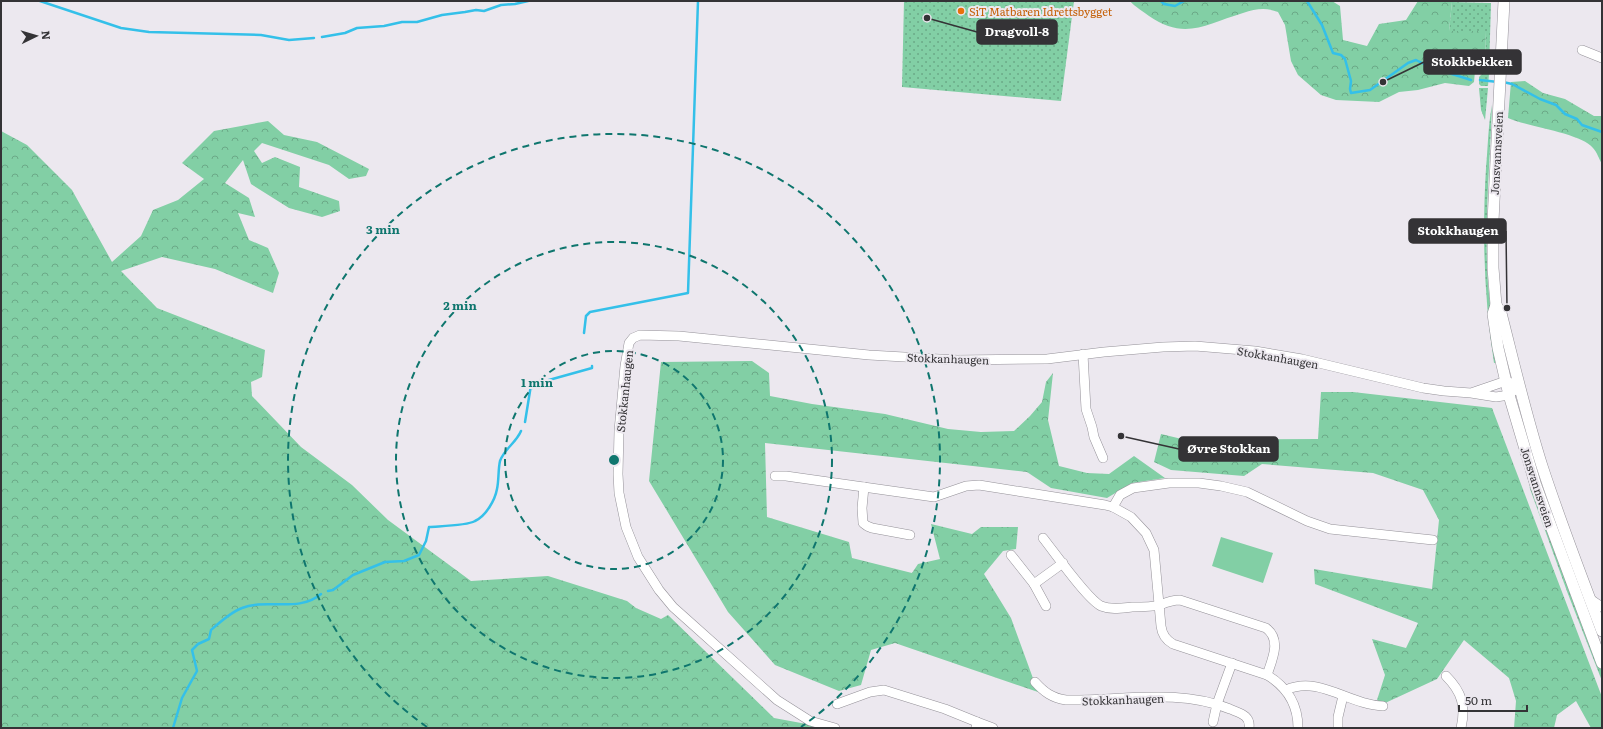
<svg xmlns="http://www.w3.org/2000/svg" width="1603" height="729" font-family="Literata,serif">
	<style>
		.grass { fill: url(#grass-dots) }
		.forest { fill: url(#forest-crowns) }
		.garden { fill: #82cfa5 }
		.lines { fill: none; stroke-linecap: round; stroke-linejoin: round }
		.stream { stroke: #34c0e9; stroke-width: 2.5 }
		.minor-casing { stroke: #949198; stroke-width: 10 }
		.major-casing { stroke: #949198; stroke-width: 12 }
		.minor { stroke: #fff; stroke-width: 9 }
		.major { stroke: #fff; stroke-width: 11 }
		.ring { fill: none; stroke: #0f766e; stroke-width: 2; stroke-dasharray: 7 5 }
		.food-dot { fill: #e8710a; stroke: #ece8ef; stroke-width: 1.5 }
		.labels { text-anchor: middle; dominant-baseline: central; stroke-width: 4; stroke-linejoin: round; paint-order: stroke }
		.food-label { font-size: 11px; fill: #c56008; stroke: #ece8ef; text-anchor: start }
		.street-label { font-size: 11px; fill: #343336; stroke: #ece8ef }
		.centre { fill: #0f766e; stroke: #ece8ef; stroke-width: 2 }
		.ring-label { font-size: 12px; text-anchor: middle; font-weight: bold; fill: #0f766e; stroke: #ece8ef; stroke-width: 4; stroke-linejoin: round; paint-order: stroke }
		.leader { fill: none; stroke: #343336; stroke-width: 1.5 }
		.callout-dot { fill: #343336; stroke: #ece8ef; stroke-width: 1.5 }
		.callout { fill: #343336; stroke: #343336; stroke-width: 1.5 }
		.callout-label { font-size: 12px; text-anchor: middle; font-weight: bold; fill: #fff }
	</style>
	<defs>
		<pattern id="grass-dots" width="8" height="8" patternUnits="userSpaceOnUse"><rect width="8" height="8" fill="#82cfa5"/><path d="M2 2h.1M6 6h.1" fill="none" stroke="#6ba987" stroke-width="1.8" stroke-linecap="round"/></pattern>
		<pattern id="forest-crowns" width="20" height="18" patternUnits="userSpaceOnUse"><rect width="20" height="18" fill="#82cfa5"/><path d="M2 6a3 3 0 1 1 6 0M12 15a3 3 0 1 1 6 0" fill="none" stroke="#6ba987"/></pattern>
	</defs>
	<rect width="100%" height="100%" fill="#ece8ef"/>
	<g class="grass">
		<polygon points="904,1 1074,1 1061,101 902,87"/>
		<polygon points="1452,2 1491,3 1489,70 1485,69 1486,31 1449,31"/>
		<polygon points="1483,73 1489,74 1488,86 1481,86 1479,84 1479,77"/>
		<polygon points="1479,88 1488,88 1485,120 1481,110"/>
		<path d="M1492 105C1490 164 1484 224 1488 284 1490 310 1495 336 1499 362L1494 363C1484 298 1482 234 1486 168 1488 147 1488 126 1492 105Z"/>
		<polygon points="1529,486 1537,500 1602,671 1602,681 1568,594"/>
	</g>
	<g class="forest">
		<path d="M1130 1H1332L1340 6 1343 40 1367 46 1379 24 1406 20 1418 1 1452 2 1449 31H1486L1485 69 1478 68 1475 71 1474 82 1469 86 1445 83 1418 90 1399 92 1379 102 1336 100 1321 95 1298 75 1291 61 1285 25 1278 12C1265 7 1256 9 1243 13 1206 24 1185 41 1149 16 1143 11 1135 7 1130 1Z"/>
		<path d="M1525 81 1543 93 1565 99 1594 116H1602V164C1599 159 1597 152 1593 148 1581 133 1528 127 1508 118L1511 82Z"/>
		<polygon points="268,121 284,135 317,142 369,169 366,176 349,179 329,165 262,143 254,151 262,163 275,157 300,167 299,187 339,201 340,211 322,217 289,208 251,184 243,160 225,183 249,198 255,217 238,213 249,240 268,248 279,273 273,293 215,269 162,257 121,271 157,308 265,350 262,377 251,382 252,396 301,447 352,485 388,520 471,581 548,576 627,601 636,608 661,619 668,615 774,718 828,728 1,728 1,131 27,145 72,190 112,262 141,236 153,210 178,200 204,179 182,163 214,131"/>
		<polygon points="752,361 769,373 770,396 812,404 885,414 948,429 981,432 1014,431 1030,416 1042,402 1046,382 1053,373 1048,420 1059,466 1087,473 1109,474 1134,456 1165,478 1132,483 1107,498 1051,488 1027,472 765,443 767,517 849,542 852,558 912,573 918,564 940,559 931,524 972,534 981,527 1018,527 1016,549 1003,551 984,574 1011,618 1038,692 895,643 871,650 861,685 839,691 775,665 728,612 649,481 661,362"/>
		<polygon points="1321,392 1353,392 1492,408 1602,697 1602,728 1591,728 1576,701 1557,715 1554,728 1514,728 1516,701 1509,678 1464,640 1437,679 1383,704 1377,700 1385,675 1372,639 1406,648 1418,623 1315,584 1314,569 1432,589 1439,520 1423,490 1373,473 1262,464 1244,476 1171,470 1154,462 1161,434 1186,440 1318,439"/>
	</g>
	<polygon class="garden" points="1221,537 1273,553 1263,583 1212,566"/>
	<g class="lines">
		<g class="stream">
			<polyline points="40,1 121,28 149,32 261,35 289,40 314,38"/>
			<polyline points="1161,1 1164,4 1175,6 1184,1"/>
			<polyline points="1307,1 1322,25 1333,53 1341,55 1345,59 1351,81 1350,89 1351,93 1370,90 1408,63 1416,60 1430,67 1471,80"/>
			<polyline points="322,37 345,33 357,28 384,26 402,22 417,22 442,15 465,12 476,10 484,11 501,5 515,4 528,1"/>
			<polyline points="1480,80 1498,82"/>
			<polyline points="1503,82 1512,84 1540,99 1556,105 1565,114 1577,119 1582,125 1602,132"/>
			<polyline points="584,333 586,316 590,312 688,293 698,1"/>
			<polyline points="525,422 531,385 592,368 592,366"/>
			<path d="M328 591 333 590 353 575 385 562 404 561 419 555 426 541 429 527C440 526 466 526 475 521 486 516 495 500 497 489 499 480 498 470 500 461 504 449 516 443 521 431"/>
			<path d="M173 728 182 698 197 671 192 650 198 644 209 639 211 630C220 622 231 612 242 608 266 598 299 613 321 594"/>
		</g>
		<g class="minor-casing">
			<g id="minor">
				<polyline points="1582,50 1602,58"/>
				<polyline points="1083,354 1086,409 1092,427 1094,437 1103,458"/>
				<path d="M775 476H786L934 497 966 486 979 485 1105 505 1113 507 1131 517 1146 533 1154 550 1161 626C1162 635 1166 640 1173 644L1267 675C1287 687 1298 705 1298 728"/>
				<polyline points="864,487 862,508 863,523 867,526 872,528 910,535"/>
				<polyline points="1113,507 1120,495 1133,488 1169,483 1199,483 1221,486 1247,492 1307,521 1330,529 1433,540"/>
				<path d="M1043 538C1055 553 1087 599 1101 606 1111 610 1122 608 1132 607 1141 607 1152 607 1160 605 1167 602 1172 600 1180 600L1266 628C1282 640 1272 660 1267 675"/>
				<polyline points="1011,555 1034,584 1046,606"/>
				<polyline points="1034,584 1063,563"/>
				<polyline points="1590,599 1602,607"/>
				<path d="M1446 676C1462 692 1466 706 1461 728"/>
				<path d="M1035 682C1044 692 1052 698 1066 700 1121 701 1177 688 1230 709 1239 713 1251 715 1249 728"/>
				<path d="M1286 690C1319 675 1349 705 1383 706"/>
				<polyline points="837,704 870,692 884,690 945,709 977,722"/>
				<polyline points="1213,722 1217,704 1232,663"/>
				<polyline points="835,728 810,721 777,700 673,607 659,590 638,557 626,527 619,493 618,474 619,431 625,366 629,343 633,338 640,335 679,336 869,355 957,360 1047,359 1104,352 1163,347 1195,346 1255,351 1302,359 1423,388 1444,391 1471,393 1496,397 1509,395 1519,386 1506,381 1471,393"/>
				<polyline points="976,728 977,722 993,728"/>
				<polyline points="1338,728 1338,717 1343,696"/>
			</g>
		</g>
		<g class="major-casing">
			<g id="major">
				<polyline points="1504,1 1493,221 1493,268 1496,305 1493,314 1498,348 1509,395 1536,486 1602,663"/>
				<path d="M1496 305 1501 313C1514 364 1526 416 1542 466 1560 521 1581 576 1602 631"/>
			</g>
		</g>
		<use href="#minor" class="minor"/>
		<use href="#major" class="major"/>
	</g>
	<g class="ring">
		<circle cx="614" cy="460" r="109"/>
		<circle cx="614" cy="460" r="218"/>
		<path d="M427 727A326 326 0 1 1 801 727"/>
	</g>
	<circle class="food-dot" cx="961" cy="11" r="4"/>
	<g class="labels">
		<g class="food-label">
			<text x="969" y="11">SiT Matbaren Idrettsbygget</text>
		</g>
		<g class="street-label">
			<text transform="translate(1496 153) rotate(-87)">Jonsvannsveien</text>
			<text transform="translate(1278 357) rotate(10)">Stokkanhaugen</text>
			<text transform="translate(948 358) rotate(2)">Stokkanhaugen</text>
			<text transform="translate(624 391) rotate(-84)">Stokkanhaugen</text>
			<text transform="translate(1538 487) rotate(72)">Jonsvannsveien</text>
			<text transform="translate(1123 699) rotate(-2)">Stokkanhaugen</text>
		</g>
	</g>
	<circle cx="614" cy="460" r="6" class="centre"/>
	<g class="ring-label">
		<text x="383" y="234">3 min</text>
		<text x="460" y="310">2 min</text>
		<text x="537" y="387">1 min</text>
	</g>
	<path class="leader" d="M927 18L977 32M1383 82L1424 62M1507 308L1506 231M1121 436L1179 449"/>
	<g class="callout-dot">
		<circle cx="927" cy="18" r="4"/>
		<circle cx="1383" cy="82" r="4"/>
		<circle cx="1507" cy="308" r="4"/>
		<circle cx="1121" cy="436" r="4"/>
	</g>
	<g class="callout">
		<rect x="977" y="20" width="80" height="24" rx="4"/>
		<rect x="1424" y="50" width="97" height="24" rx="4"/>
		<rect x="1409" y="219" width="97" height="24" rx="4"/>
		<rect x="1179" y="437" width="99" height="24" rx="4"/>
	</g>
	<g class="callout-label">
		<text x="1017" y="36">Dragvoll-8</text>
		<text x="1472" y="66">Stokkbekken</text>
		<text x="1458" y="235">Stokkhaugen</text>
		<text x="1229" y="453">Øvre Stokkan</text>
	</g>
	<rect width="1603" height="729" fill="none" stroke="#343336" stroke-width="4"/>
	<g transform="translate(36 36) rotate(85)" stroke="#ece8ef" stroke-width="3" paint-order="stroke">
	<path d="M0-3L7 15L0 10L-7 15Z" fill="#343336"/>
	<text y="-6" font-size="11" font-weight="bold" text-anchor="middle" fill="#343336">N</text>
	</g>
	<path d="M1459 705v6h68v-6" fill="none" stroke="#343336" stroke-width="2"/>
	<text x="1465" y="705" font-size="12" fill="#343336" stroke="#ece8ef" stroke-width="3" paint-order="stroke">50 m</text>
</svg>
